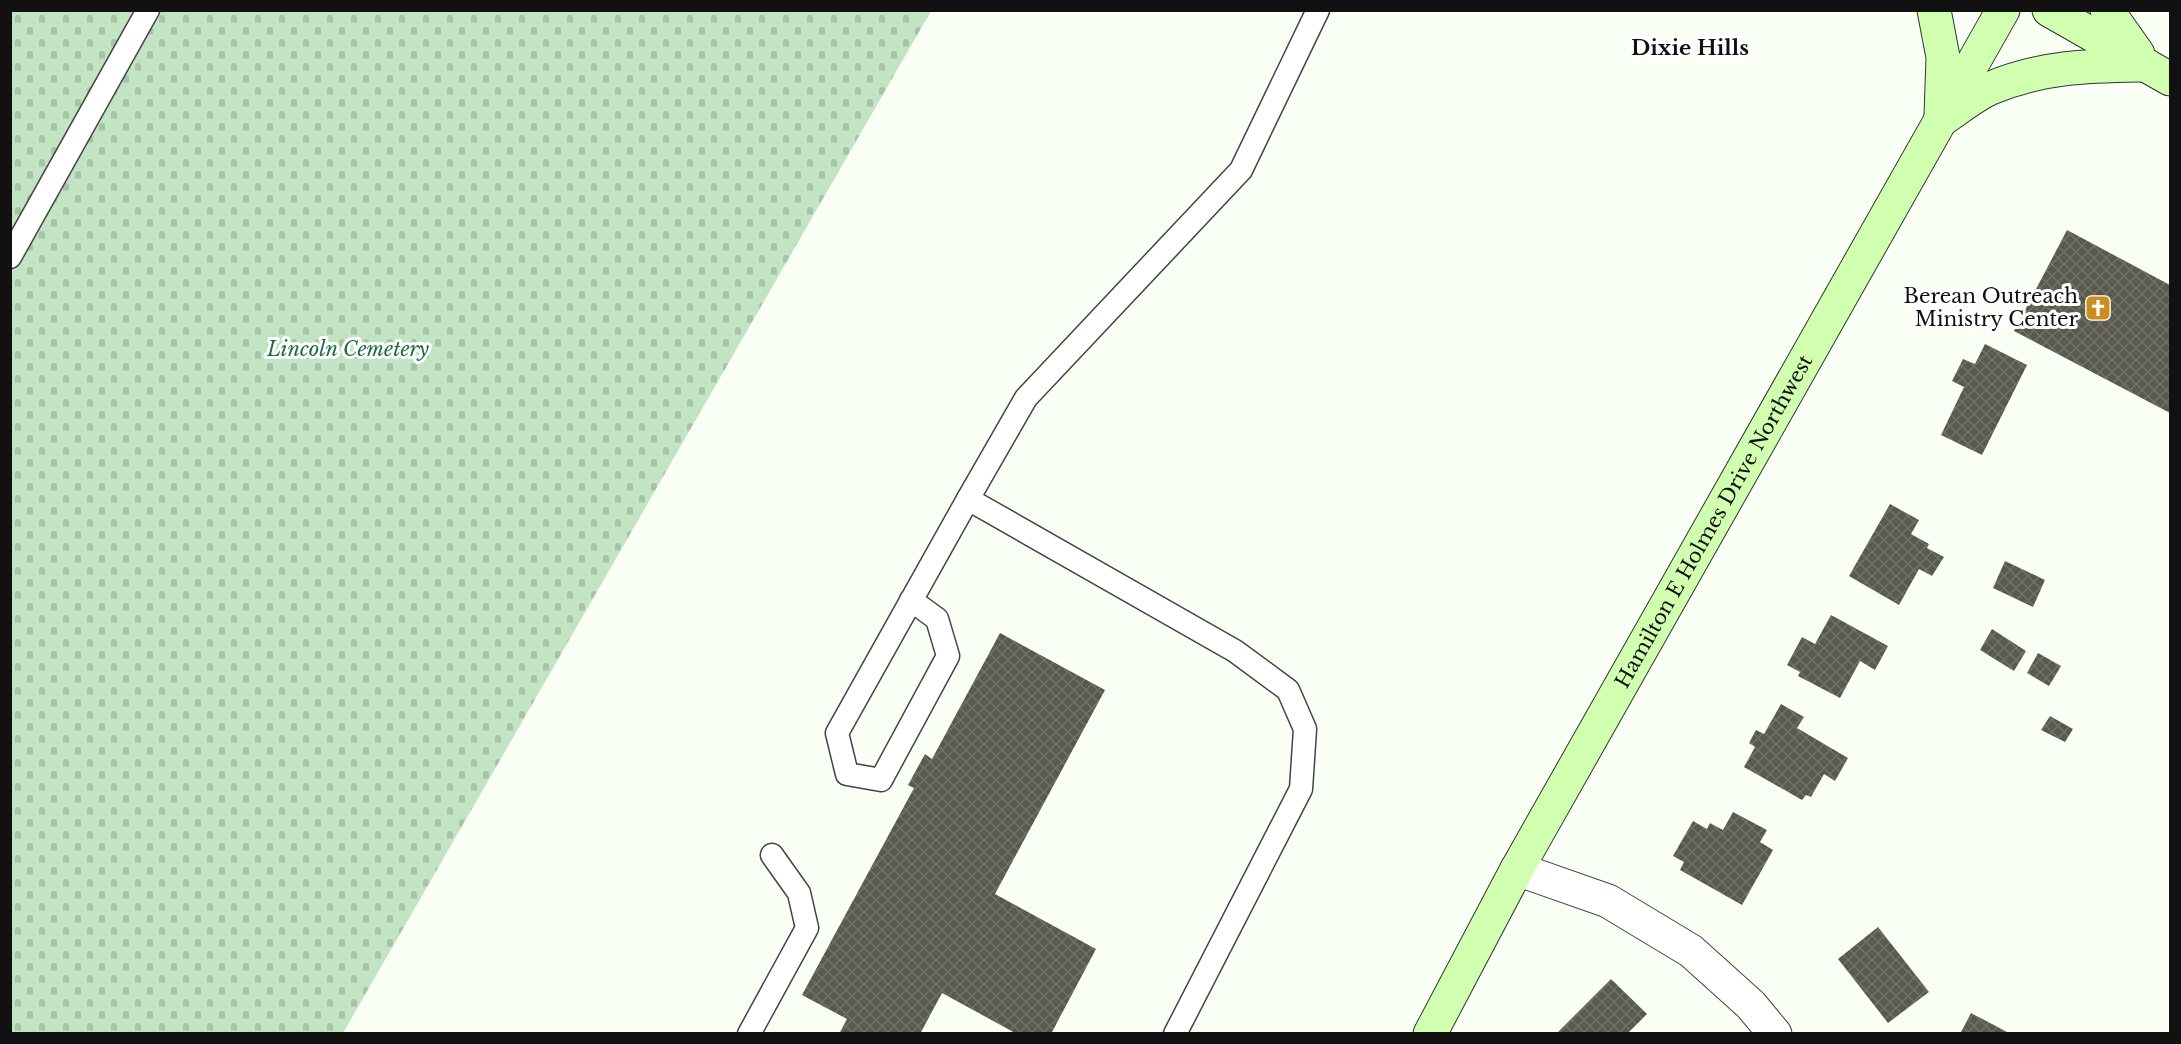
<svg xmlns="http://www.w3.org/2000/svg" width="2181" height="1044" font-family="'Libre Baskerville',serif">
	<style>
		.cemetery { fill: url(#cemetery-stones) }
		.building { fill: url(#building-cross-hatch) }
		.lines { fill: none; stroke-linecap: round; stroke-linejoin: round }
		.lane-casing { stroke: #444; stroke-width: 25 }
		.street-casing { stroke: #444; stroke-width: 35 }
		.secondary-casing { stroke: #333; stroke-width: 35 }
		.lane { stroke: #fff; stroke-width: 22 }
		.street { stroke: #fff; stroke-width: 33 }
		.secondary { stroke: #d1ffb0; stroke-width: 33 }
		.labels { text-anchor: middle; dominant-baseline: central; stroke-width: 6; stroke-linejoin: round; paint-order: stroke }
		.poi-label { font-size: 20px; fill: #111; stroke: #fff; text-anchor: end }
		.park-label { font-size: 20px; font-style: italic; fill: #1c6e44; stroke: #fff }
		.street-label { font-size: 20px; fill: #111; stroke: #fff }
		.neighbourhood-label { font-size: 21px; font-weight: bold; fill: #111; stroke: #fff }
	</style>
	<defs>
		<pattern id="cemetery-stones" width="16" height="16" patternUnits="userSpaceOnUse" patternTransform="scale(1.5)"><rect width="16" height="16" fill="#c3e4c3"/><path d="M2 7V4a2 2 0 0 1 4 0v3zM10 15v-3a2 2 0 0 1 4 0v3z" fill="#a6c3a6"/></pattern>
		<pattern id="building-cross-hatch" width="8" height="8" patternUnits="userSpaceOnUse" patternTransform="scale(1.5)"><rect width="8" height="8" fill="#595a4c"/><path d="M0 0l8 8M0 8l8-8" fill="none" stroke="#717267"/></pattern>
	</defs>
	<rect width="100%" height="100%" fill="#fafff5"/>
	<polygon class="cemetery" points="10,11 931,11 343,1033 11,1033"/>
	<g class="building">
		<polygon points="2067,230 2170,285 2170,413 2014,331"/>
		<polygon points="1985,344 2027,365 1982,455 1941,435 1964,387 1952,381 1963,359 1975,364"/>
		<polygon points="1890,504 1919,520 1911,534 1929,544 1927,548 1944,557 1932,576 1919,569 1899,605 1849,576"/>
		<polygon points="2005,561 2045,580 2033,607 1993,588"/>
		<polygon points="1831,615 1888,646 1875,670 1860,661 1840,698 1798,676 1800,672 1787,665 1802,637 1815,644"/>
		<polygon points="1992,629 2026,651 2014,671 1980,650"/>
		<polygon points="1000,633 1105,690 995,894 1096,949 1051,1034 1017,1034 942,993 920,1034 839,1034 847,1019 802,995 914,788 908,785 925,754 932,759"/>
		<polygon points="2038,653 2061,666 2049,686 2027,673"/>
		<polygon points="1781,704 1804,717 1797,728 1848,758 1835,781 1824,774 1811,797 1806,795 1802,800 1744,767 1755,747 1749,743 1756,730 1764,734"/>
		<polygon points="2050,716 2073,729 2065,742 2041,730"/>
		<polygon points="1733,812 1767,830 1760,842 1773,850 1742,905 1680,870 1684,862 1673,856 1693,821 1707,829 1710,823 1723,830"/>
		<polygon points="1878,927 1929,992 1888,1023 1838,959"/>
		<polygon points="1611,979 1647,1014 1627,1034 1556,1034"/>
		<polygon points="1971,1013 2011,1034 1960,1034"/>
	</g>
	<g class="lines">
		<g class="lane-casing">
			<g id="lane">
				<polyline points="10,257 148,10"/>
				<polyline points="911,600 937,619 948,656 881,780 847,774 837,733 968,499"/>
				<polyline points="749,1034 807,928 799,893 772,855"/>
				<polyline points="1175,1034 1301,789 1305,729 1288,690 1235,651 968,499 1026,398 1241,170 1318,10"/>
			</g>
		</g>
		<g class="street-casing">
			<polyline id="street" points="1517,869 1608,901 1691,951 1751,1005 1775,1034"/>
		</g>
		<g class="secondary-casing">
			<g id="secondary">
				<polyline points="1934,10 1943,57 1941,115"/>
				<polyline points="2049,10 2170,79"/>
				<polyline points="2107,10 2138,54"/>
				<path d="M1944 118C1959 108 1975 95 1991 88 2043 66 2091 66 2146 65"/>
				<path id="s1" d="M1430 1034 1517 869 2003 10"/>
			</g>
		</g>
		<use href="#lane" class="lane"/>
		<use href="#street" class="street"/>
		<use href="#secondary" class="secondary"/>
	</g>
	<defs>
		<g id="church-square" transform="scale(1.35)"><rect x="-9" y="-9" width="18" height="18" rx="4" fill="#ca8d20" stroke="#fff"/><path d="M-1.2-6h2.4v3.5h3.3v2.4h-3.3V6h-2.4V-.1h-3.3v-2.4h3.3Z" fill="#fff"/></g>
	</defs>
	<g fill-rule="evenodd">
		<use href="#church-square" x="2098" y="308"/>
	</g>
	<g class="labels">
		<g class="poi-label">
			<text x="2078" y="296">Berean Outreach<tspan x="2078" dy="23">Ministry Center</tspan></text>
		</g>
		<g class="park-label">
			<text x="348" y="349">Lincoln Cemetery</text>
		</g>
		<g class="street-label">
			<text stroke="none"><textPath href="#s1" startOffset="586">Hamilton E Holmes Drive Northwest</textPath></text>
		</g>
		<g class="neighbourhood-label">
			<text x="1690" y="48">Dixie Hills</text>
		</g>
	</g>
	<rect width="2181" height="1044" fill="none" stroke="#111111" stroke-width="24"/>
</svg>
